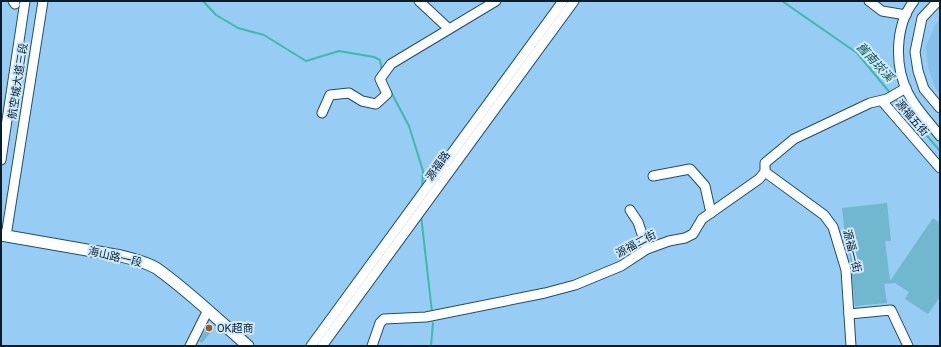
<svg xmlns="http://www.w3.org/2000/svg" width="941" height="347" font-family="Roboto,'Noto Sans TC',sans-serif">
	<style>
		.built { fill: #85bfeb }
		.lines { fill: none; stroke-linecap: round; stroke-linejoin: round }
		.stream { stroke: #3cbba9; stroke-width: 2 }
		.building { fill: #70b7cf }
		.minor-casing { stroke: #1a4e70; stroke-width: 11 }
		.major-casing { stroke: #1a4e70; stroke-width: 13 }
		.minor { stroke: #fff; stroke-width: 9 }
		.major { stroke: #fff; stroke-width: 11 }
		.poi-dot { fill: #975b1d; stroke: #cfeafe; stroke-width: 1.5 }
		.labels { text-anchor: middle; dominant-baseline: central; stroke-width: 4; stroke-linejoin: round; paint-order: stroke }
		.street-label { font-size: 11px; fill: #091e2d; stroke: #cfeafe }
		.poi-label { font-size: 11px; fill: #091e2d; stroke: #cfeafe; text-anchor: start }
		.water-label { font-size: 12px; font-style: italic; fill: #085249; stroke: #cfeafe }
	</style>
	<rect width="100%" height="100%" fill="#97ccf4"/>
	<polygon class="built" points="940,19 940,95 935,87 928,67 926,46 935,25"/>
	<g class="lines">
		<g class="stream">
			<polyline points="203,1 216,15 238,28 264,35 306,61 339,51 374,57 380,60 382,71"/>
			<polyline points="782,1 857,53 891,94"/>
			<polyline points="390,90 409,126 423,171 422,189"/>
			<polyline points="894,97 940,151"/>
			<polyline points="421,215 432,312"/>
			<polyline points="431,346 433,323"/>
		</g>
	</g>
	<g class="building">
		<polygon points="887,203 891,241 885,241 890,281 933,218 940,223 940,297 928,314 905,299 909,292 895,283 884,284 887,303 855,306 849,245 846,245 842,208"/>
		<polygon points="209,324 214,328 202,343 199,341"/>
	</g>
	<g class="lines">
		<g class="minor-casing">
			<g id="minor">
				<polyline points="13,1 15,4"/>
				<polyline points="419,1 449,29"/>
				<polyline points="869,1 882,11 906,15"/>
				<path d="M914 1C895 25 894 66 908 93 916 109 929 122 940 136"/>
				<polyline points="938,1 922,18 915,52 918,71 924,89 940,108"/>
				<polyline points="882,101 940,168"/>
				<polyline points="322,113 330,95 349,93 362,101 376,104 387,94 380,79 391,64 496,1"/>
				<polyline points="1,160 25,1"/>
				<polyline points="765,172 824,215 833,227 846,270 851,346"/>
				<polyline points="653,176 690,169 705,186 711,213"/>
				<polyline points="630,210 638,222 647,249"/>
				<polyline points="6,236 43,1"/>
				<polyline points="849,314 891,310 908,346"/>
				<polyline points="190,346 208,310"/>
				<polyline points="311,346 563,1"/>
				<polyline points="322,346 574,1"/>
				<polyline points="372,346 380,323 384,319 426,317 545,293 575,285 621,266 647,249 669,241 685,238 693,234 702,219 759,179 765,172 765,163 794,139 870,103 887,99 906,88"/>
			</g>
		</g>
		<g class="major-casing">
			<path id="major" d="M1 235 121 256C133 259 146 262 156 268 189 291 218 320 248 346"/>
		</g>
		<use href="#minor" class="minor"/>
		<use href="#major" class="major"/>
	</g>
	<circle class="poi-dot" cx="209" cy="328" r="4"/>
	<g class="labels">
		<g class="street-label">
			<text transform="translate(18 81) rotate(-81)">航空城大道三段</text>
			<text transform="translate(912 118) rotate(49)">源福五街</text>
			<text transform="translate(438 166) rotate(-54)">源福路</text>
			<text transform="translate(636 244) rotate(-28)">源福二街</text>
			<text transform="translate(852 251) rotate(76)">源福一街</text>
			<text transform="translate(115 257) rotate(13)">海山路一段</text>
		</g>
		<g class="poi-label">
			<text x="217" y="328">OK超商</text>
		</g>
		<g class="water-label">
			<text transform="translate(875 62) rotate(47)">舊南崁溪</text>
		</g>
	</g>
	<rect width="941" height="347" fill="none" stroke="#091e2d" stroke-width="4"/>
</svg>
